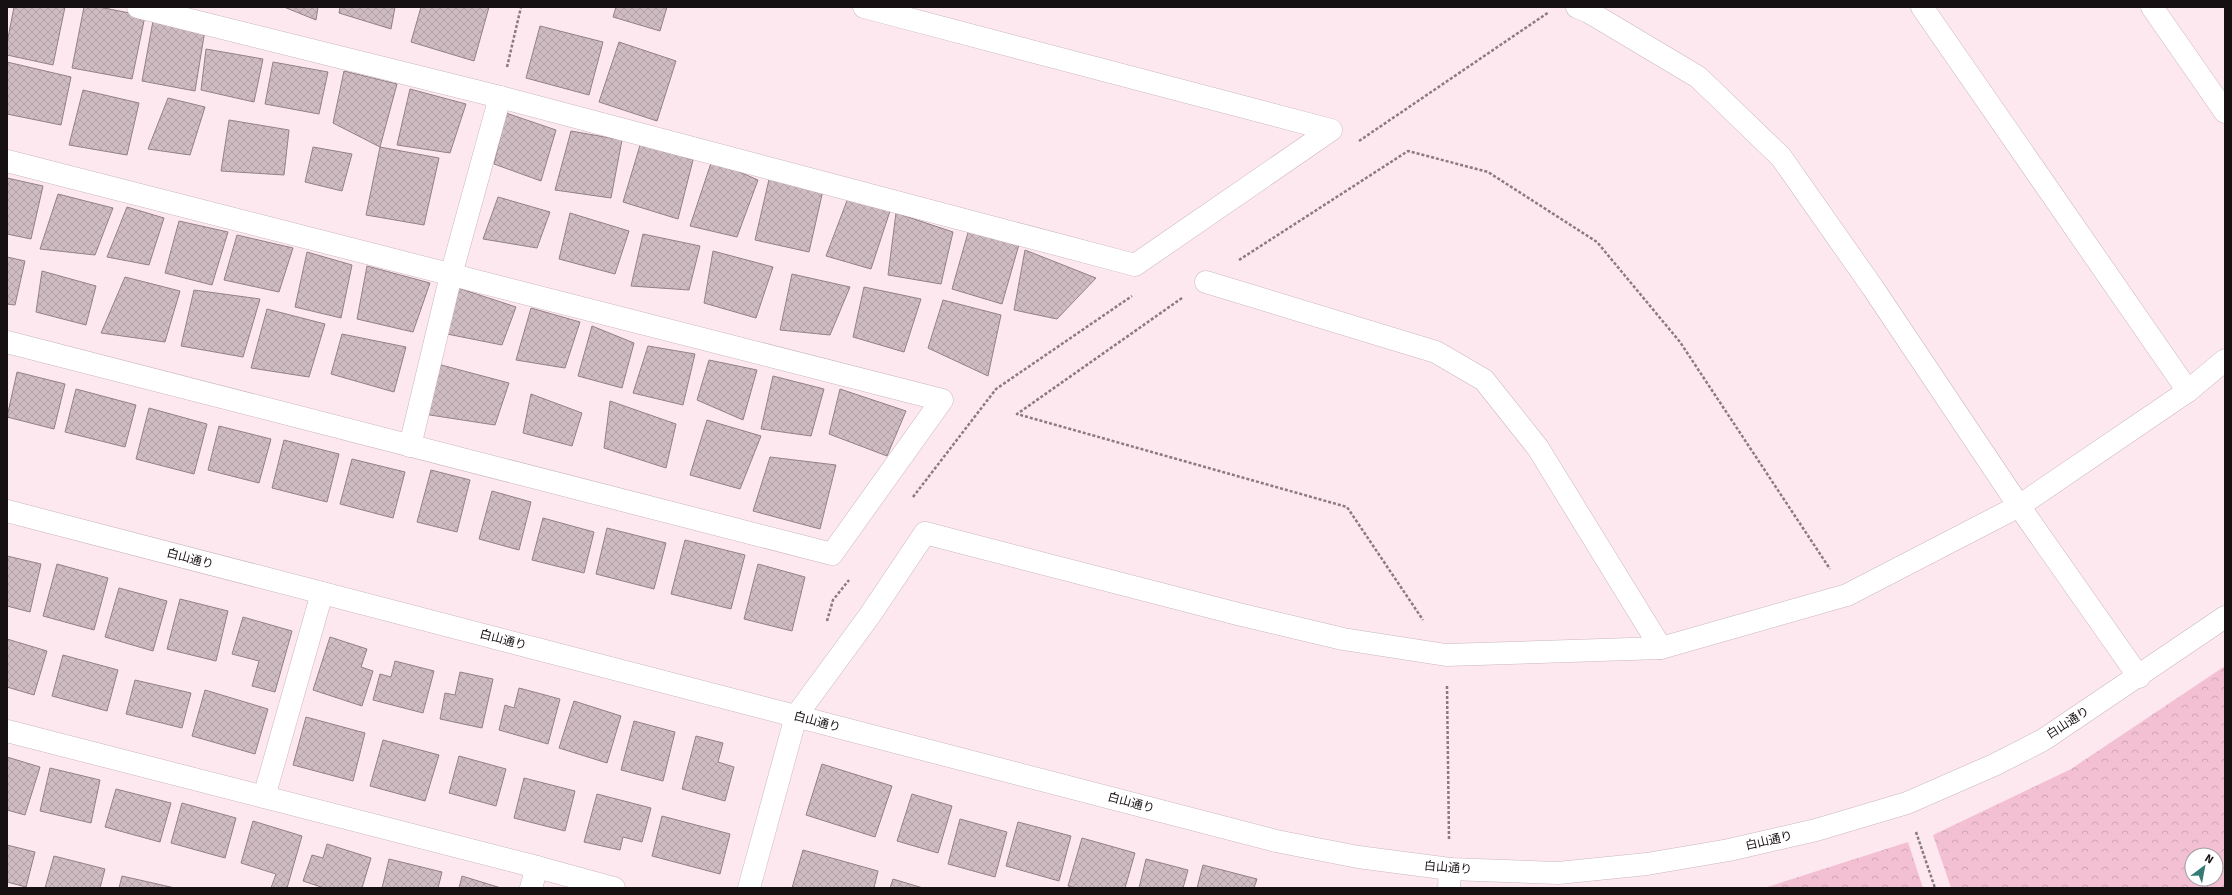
<svg xmlns="http://www.w3.org/2000/svg" width="2232" height="895" font-family="Signika,'Noto Sans JP',sans-serif">
	<style>
		.park { fill: url(#park-crowns); fill-rule: evenodd }
		.building { fill: url(#building-cross-hatch); stroke: #938188 }
		.lines { fill: none; stroke-linecap: round; stroke-linejoin: round }
		.minor-casing { stroke: #cbb7be; stroke-width: 23 }
		.tertiary-casing { stroke: #cbb7be; stroke-width: 23 }
		.path { stroke: #897b80; stroke-width: 2.5; stroke-dasharray: 3 2; stroke-linecap: butt }
		.minor { stroke: #fff; stroke-width: 22 }
		.tertiary { stroke: #fff; stroke-width: 22 }
		.labels { text-anchor: middle; dominant-baseline: central; stroke-width: 3; stroke-linejoin: round; paint-order: stroke }
		.street-label { font-size: 12px; fill: #171013; stroke: #fff }
	</style>
	<defs>
		<pattern id="park-crowns" width="20" height="18" patternUnits="userSpaceOnUse"><rect width="20" height="18" fill="#f3c0d3"/><path d="M2 6a3 3 0 1 1 6 0M12 15a3 3 0 1 1 6 0" fill="none" stroke="#d0a4b4"/></pattern>
		<pattern id="building-cross-hatch" width="8" height="8" patternUnits="userSpaceOnUse"><rect width="8" height="8" fill="#cfbbc2"/><path d="M0 0l8 8M0 8l8-8" fill="none" stroke="#b1a0a6"/></pattern>
	</defs>
	<rect width="100%" height="100%" fill="#fde8ef"/>
	<g class="park">
		<path d="M2225 666V888H1951L1933 835 2071 769ZM2192 855H2216V879H2192Z"/>
		<polygon points="1908,842 1923,888 1764,888"/>
	</g>
	<g class="building">
		<polygon points="14,7 65,7 53,65 7,55 7,43"/>
		<polygon points="84,7 99,7 145,16 132,79 72,68"/>
		<polygon points="284,7 318,7 316,20"/>
		<polygon points="340,7 395,7 391,29 339,13"/>
		<polygon points="421,7 489,7 474,61 411,42"/>
		<polygon points="616,7 667,7 660,31 613,17"/>
		<polygon points="153,21 205,30 195,91 142,81"/>
		<polygon points="540,26 603,42 589,95 526,78"/>
		<polygon points="619,42 676,61 657,121 599,102"/>
		<polygon points="206,49 263,59 254,102 201,90"/>
		<polygon points="7,62 71,77 61,125 7,114"/>
		<polygon points="273,62 328,72 319,114 265,104"/>
		<polygon points="344,71 397,84 380,147 333,123"/>
		<polygon points="410,89 466,104 450,153 397,145"/>
		<polygon points="83,90 139,103 127,155 69,145"/>
		<polygon points="168,98 205,107 190,155 148,149"/>
		<polygon points="506,113 556,130 541,181 494,164"/>
		<polygon points="229,120 289,130 284,175 221,171"/>
		<polygon points="571,131 622,140 611,198 555,190"/>
		<polygon points="641,142 693,160 678,219 623,202"/>
		<polygon points="313,147 352,154 342,191 305,182"/>
		<polygon points="380,147 439,158 424,225 366,215"/>
		<polygon points="712,160 758,180 737,237 690,226"/>
		<polygon points="770,175 824,186 809,252 755,240"/>
		<polygon points="7,178 43,186 31,239 7,234"/>
		<polygon points="58,194 113,208 95,255 40,249"/>
		<polygon points="498,197 550,212 537,248 483,239"/>
		<polygon points="848,198 891,208 871,269 826,256"/>
		<polygon points="127,207 164,218 149,265 107,257"/>
		<polygon points="570,213 629,231 615,274 559,259"/>
		<polygon points="896,213 953,232 941,284 888,275"/>
		<polygon points="179,221 228,232 212,285 165,273"/>
		<polygon points="969,229 1020,241 1002,304 952,289"/>
		<polygon points="643,234 700,246 689,290 631,286"/>
		<polygon points="237,235 293,248 279,292 224,280"/>
		<polygon points="1025,250 1096,278 1057,319 1014,310"/>
		<polygon points="713,251 773,267 756,318 704,303"/>
		<polygon points="307,252 352,265 341,318 295,307"/>
		<polygon points="7,257 25,261 15,305 7,304"/>
		<polygon points="367,266 430,283 413,332 357,319"/>
		<polygon points="42,271 96,286 86,325 36,312"/>
		<polygon points="792,274 850,287 830,335 780,330"/>
		<polygon points="125,277 180,291 165,342 101,333"/>
		<polygon points="449,285 516,307 502,345 437,332"/>
		<polygon points="864,287 921,299 904,352 853,337"/>
		<polygon points="194,290 260,299 243,357 181,346"/>
		<polygon points="943,300 1001,315 988,376 928,348"/>
		<polygon points="531,308 580,322 565,368 516,360"/>
		<polygon points="267,309 325,324 309,377 251,368"/>
		<polygon points="592,326 634,343 622,388 578,376"/>
		<polygon points="342,334 406,347 394,392 331,374"/>
		<polygon points="648,346 695,354 683,405 633,393"/>
		<polygon points="709,360 757,370 743,420 697,400"/>
		<polygon points="430,362 509,383 495,425 417,413"/>
		<polygon points="17,372 65,384 54,429 7,417"/>
		<polygon points="773,376 824,389 811,436 761,429"/>
		<polygon points="76,389 136,405 125,447 65,432"/>
		<polygon points="840,389 906,411 887,456 829,434"/>
		<polygon points="531,394 582,413 572,446 523,433"/>
		<polygon points="610,401 676,424 666,468 604,448"/>
		<polygon points="149,408 207,424 194,474 136,459"/>
		<polygon points="707,420 761,436 740,489 690,475"/>
		<polygon points="219,426 271,439 259,483 208,470"/>
		<polygon points="284,440 339,454 327,502 272,488"/>
		<polygon points="770,457 836,465 820,529 753,511"/>
		<polygon points="352,459 405,472 393,518 340,504"/>
		<polygon points="431,470 470,480 457,532 417,522"/>
		<polygon points="492,491 531,502 519,550 479,539"/>
		<polygon points="543,518 594,532 584,573 532,560"/>
		<polygon points="607,528 666,543 654,589 596,574"/>
		<polygon points="685,540 745,555 731,609 671,594"/>
		<polygon points="7,556 41,564 30,612 7,606"/>
		<polygon points="57,564 108,578 94,630 43,616"/>
		<polygon points="758,564 805,577 792,631 744,619"/>
		<polygon points="119,588 167,601 153,651 105,637"/>
		<polygon points="180,599 228,611 216,661 167,649"/>
		<polygon points="243,617 292,631 275,692 252,686 259,661 232,654"/>
		<polygon points="330,637 367,649 361,667 373,671 362,706 313,690"/>
		<polygon points="7,639 47,651 34,695 7,687"/>
		<polygon points="63,655 118,670 107,711 52,696"/>
		<polygon points="395,661 434,671 423,713 373,700 380,674 391,677"/>
		<polygon points="460,672 493,679 482,728 440,719 445,693 455,695"/>
		<polygon points="135,680 191,693 182,728 126,714"/>
		<polygon points="519,688 560,699 548,744 499,730 505,705 514,708"/>
		<polygon points="205,690 268,709 255,754 192,736"/>
		<polygon points="574,701 621,716 607,763 559,748"/>
		<polygon points="306,717 365,733 353,781 293,765"/>
		<polygon points="634,721 675,732 663,781 621,770"/>
		<polygon points="696,736 723,743 718,762 734,767 725,801 682,789"/>
		<polygon points="383,740 439,755 425,801 370,786"/>
		<polygon points="459,756 506,769 496,806 449,793"/>
		<polygon points="7,757 40,767 25,815 7,810"/>
		<polygon points="822,764 892,786 875,837 806,815"/>
		<polygon points="50,768 100,780 91,823 40,811"/>
		<polygon points="524,778 575,791 565,831 514,818"/>
		<polygon points="116,789 171,803 160,842 105,827"/>
		<polygon points="597,794 651,808 642,842 623,837 620,850 584,842"/>
		<polygon points="912,794 952,806 938,853 897,841"/>
		<polygon points="182,803 236,818 225,858 171,843"/>
		<polygon points="662,816 730,834 720,874 652,856"/>
		<polygon points="960,819 1007,832 995,877 948,864"/>
		<polygon points="253,821 302,836 287,888 271,888 276,874 241,863"/>
		<polygon points="1018,822 1071,836 1059,881 1006,866"/>
		<polygon points="1082,838 1135,853 1125,888 1076,888 1068,886"/>
		<polygon points="327,844 371,858 362,888 324,888 303,881 312,855 323,858"/>
		<polygon points="7,845 35,852 26,887 7,882"/>
		<polygon points="803,850 878,871 874,888 792,888"/>
		<polygon points="54,856 105,869 100,888 45,888"/>
		<polygon points="389,859 442,872 438,888 382,888"/>
		<polygon points="1146,859 1188,870 1183,888 1139,888"/>
		<polygon points="1203,865 1257,879 1254,888 1197,888"/>
		<polygon points="122,876 175,888 119,888"/>
		<polygon points="462,876 501,888 459,888"/>
		<polygon points="893,879 923,888 890,888"/>
	</g>
	<g class="lines">
		<g class="minor-casing">
			<g id="minor">
				<polyline points="138,7 500,97 1135,265 1331,130 864,7"/>
				<polyline points="1577,7 1589,12 1698,77 1781,157 1873,288 2019,506 2139,677"/>
				<polyline points="1922,7 2188,391"/>
				<polyline points="2152,7 2225,112"/>
				<polyline points="7,161 942,400 832,554 7,342"/>
				<polyline points="1206,282 1436,352 1484,380 1538,448 1661,648"/>
				<polyline points="410,446 451,275 500,97"/>
				<polyline points="796,716 870,615 925,533 1238,614 1343,639 1446,655 1661,648 1847,595 2019,506 2188,391 2225,360"/>
				<polyline points="7,731 537,867 531,888"/>
				<polyline points="264,797 322,593"/>
				<polyline points="537,867 614,888"/>
				<polyline points="1449,888 1450,869"/>
			</g>
		</g>
		<g class="tertiary-casing">
			<g id="tertiary">
				<polyline points="7,511 1276,841 1358,857 1450,869 1558,873 1647,864 1729,850 1816,830 1907,803 1994,765 2043,740 2225,617"/>
				<polyline points="749,888 796,716"/>
			</g>
		</g>
		<g class="path">
			<polyline points="507,67 521,7"/>
			<polyline points="1359,141 1549,12"/>
			<polyline points="1239,260 1408,151 1488,172 1597,242 1680,342 1830,569"/>
			<polyline points="1182,298 1017,414 1347,507 1423,620"/>
			<polyline points="913,497 996,389 1132,296"/>
			<polyline points="827,621 833,600 849,580"/>
			<polyline points="1447,686 1449,839"/>
			<polyline points="1916,832 1935,888"/>
		</g>
		<use href="#minor" class="minor"/>
		<use href="#tertiary" class="tertiary"/>
	</g>
	<g class="labels">
		<g class="street-label">
			<text transform="translate(190 559) rotate(15)">白山通り</text>
			<text transform="translate(503 640) rotate(15)">白山通り</text>
			<text transform="translate(817 722) rotate(15)">白山通り</text>
			<text transform="translate(2068 723) rotate(-33)">白山通り</text>
			<text transform="translate(1131 803) rotate(15)">白山通り</text>
			<text transform="translate(1769 841) rotate(-13)">白山通り</text>
			<text transform="translate(1448 868) rotate(5)">白山通り</text>
		</g>
	</g>
	<rect width="2232" height="895" fill="none" stroke="#171013" stroke-width="16"/>
	<g transform="translate(2204 867) rotate(32)"><circle r="19" fill="#ffffff" stroke="#a29fa1"/>
	<path d="M0-3L7 15L0 10L-7 15Z" fill="#347b75"/>
	<text y="-6" font-size="11" font-weight="bold" text-anchor="middle" fill="#171013">N</text>
	</g>
</svg>
